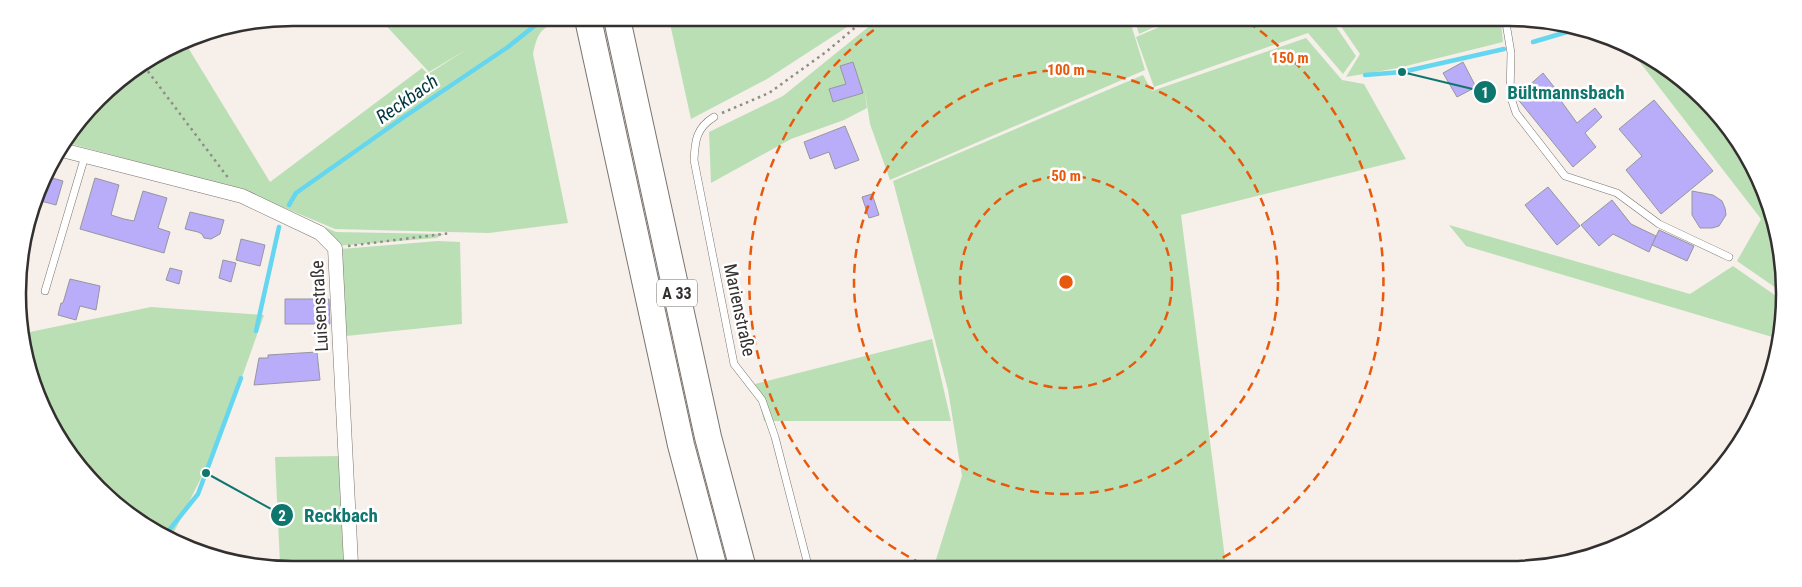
<svg xmlns="http://www.w3.org/2000/svg" width="1802" height="587" font-family="'Roboto Condensed',sans-serif">
	<style>
		.green { fill: #bbdfb4 }
		.lines { fill: none; stroke-linecap: round; stroke-linejoin: round }
		.stream { stroke: #65d6ef; stroke-width: 4.5 }
		.building { fill: #b9acf8; stroke: #97969d }
		.service-casing { stroke: #7a7470; stroke-width: 8 }
		.minor-casing { stroke: #7a7470; stroke-width: 15 }
		.motorway-casing { stroke: #7a7470; stroke-width: 28 }
		.path { stroke: #918c89; stroke-width: 2.5; stroke-dasharray: 2.5 4; stroke-linecap: butt }
		.service { stroke: #fff; stroke-width: 7 }
		.minor { stroke: #fff; stroke-width: 14 }
		.motorway { stroke: #fff; stroke-width: 26 }
		.ring { fill: none; stroke: #e8590c; stroke-width: 2.5; stroke-dasharray: 9 6 }
		.labels { text-anchor: middle; dominant-baseline: central; stroke-width: 5; stroke-linejoin: round; paint-order: stroke }
		.shield { fill: #fff; stroke: #706e6d; stroke-width: 1 }
		.shield-label { font-size: 16px; font-weight: bold; fill: #33302f }
		.street-label { font-size: 18px; fill: #33302f; stroke: #fff }
		.water-label { font-size: 19px; font-style: italic; fill: #003640; stroke: #fff }
		.rim { fill: none; stroke: #33302f; stroke-width: 2.5 }
		.centre { fill: #e8590c; stroke: #fff; stroke-width: 2.5 }
		.ring-label { font-size: 15px; text-anchor: middle; font-weight: bold; fill: #e8590c; stroke: #fff; stroke-width: 5; stroke-linejoin: round; paint-order: stroke }
		.leader { fill: none; stroke: #0f766e; stroke-width: 2 }
		.callout-dot { fill: #0f766e; stroke: #fff; stroke-width: 2 }
		.mark-label { font-size: 15px; text-anchor: middle; font-weight: bold; fill: #fff }
		.callout-label { font-size: 19px; text-anchor: middle; font-weight: bold; fill: #0f766e; stroke: #fff; stroke-width: 5; stroke-linejoin: round; paint-order: stroke }
	</style>
	<rect width="100%" height="100%" fill="#f6efea"/>
	<g class="green">
		<path d="M379 18 563 19C542 28 538 30 533 54L568 223 489 233 335 229 247 192 68 143 111 86 184 41 270 182 422 68 428 74 469 48 429 72Z"/>
		<polygon points="669,19 858,20 767,79 691,119"/>
		<polygon points="877,20 1130,21 1145,70 890,180 870,124 864,85 867,108 844,120 791,139 711,183 709,132 783,96"/>
		<polygon points="1135,21 1168,21 1139,34"/>
		<polygon points="1173,21 1333,22 1356,56 1343,74 1308,33 1154,87 1136,37"/>
		<polygon points="1338,22 1501,23 1503,42 1398,68 1346,77 1360,54"/>
		<polygon points="1306,38 1342,80 1364,84 1406,159 1181,215 1226,566 934,566 962,476 948,390 893,181 1143,75 1152,91"/>
		<polygon points="1632,52 1662,64 1738,140 1779,240 1779,290 1737,261 1761,219"/>
		<polygon points="279,207 336,232 444,234 436,238 336,246"/>
		<polygon points="1449,225 1690,294 1733,266 1779,298 1779,339 1466,246"/>
		<polygon points="438,241 460,242 462,324 346,336 341,249"/>
		<polygon points="151,307 264,315 219,442 172,536 140,523 64,447 27,365 25,333"/>
		<polygon points="932,339 951,421 764,421 755,384"/>
		<polygon points="340,456 346,564 280,564 275,457"/>
	</g>
	<g class="lines">
		<g class="stream">
			<polyline points="1533,42 1577,29"/>
			<polyline points="1365,75 1402,72 1504,49"/>
			<polyline points="289,205 296,193 404,117 508,47 543,19"/>
			<polyline points="256,331 279,227"/>
			<polyline points="166,534 198,494 241,378"/>
		</g>
	</g>
	<g class="building">
		<polygon points="853,62 863,93 833,102 829,89 846,84 840,66"/>
		<polygon points="1463,62 1476,87 1457,97 1443,73"/>
		<polygon points="1543,73 1558,92 1556,94 1577,123 1595,108 1602,117 1585,133 1596,147 1573,167 1516,97"/>
		<polygon points="1654,100 1713,171 1661,214 1626,170 1642,156 1619,129"/>
		<polygon points="845,126 859,160 835,169 829,152 810,159 804,142"/>
		<polygon points="45,176 63,181 56,205 37,200"/>
		<polygon points="95,178 119,185 111,215 124,219 134,221 143,191 167,198 158,228 170,232 164,253 80,229"/>
		<polygon points="1548,187 1580,226 1557,245 1525,205"/>
		<polygon points="1692,191 1713,195 1722,201 1725,208 1726,215 1719,226 1712,228 1700,228 1692,215"/>
		<polygon points="872,194 879,215 869,218 862,197"/>
		<polygon points="1612,200 1631,224 1656,236 1649,252 1613,234 1599,246 1581,225"/>
		<polygon points="190,212 224,220 220,234 211,239 204,238 202,234 198,232 185,229"/>
		<polygon points="1659,230 1694,246 1687,261 1652,245"/>
		<polygon points="241,239 265,245 260,266 236,260"/>
		<polygon points="223,260 236,263 231,282 219,278"/>
		<polygon points="170,268 182,271 179,284 166,280"/>
		<polygon points="70,279 100,286 96,310 80,306 76,320 58,315 61,303 63,303"/>
		<polygon points="285,299 329,299 330,324 285,324"/>
		<polygon points="317,352 320,380 254,385 259,358 268,358 268,355"/>
	</g>
	<g class="lines">
		<g class="service-casing">
			<g id="service">
				<polyline points="1506,23 1511,53 1510,95 1516,113 1565,176 1617,193 1659,224 1729,257"/>
				<path d="M714 117C696 128 695 141 694 160L734 364 762 400 775 437 808 565"/>
				<polyline points="45,291 85,156"/>
			</g>
		</g>
		<g class="minor-casing">
			<polyline id="minor" points="62,150 242,196 320,233 335,248 351,564"/>
		</g>
		<g class="motorway-casing">
			<g id="motorway">
				<polyline points="588,19 681,445 713,565"/>
				<polyline points="617,19 708,437 742,565"/>
			</g>
		</g>
		<g class="path">
			<polyline points="144,66 229,179"/>
			<polyline points="722,113 769,93 826,52 864,20"/>
			<polyline points="348,246 451,233"/>
		</g>
		<use href="#service" class="service"/>
		<use href="#minor" class="minor"/>
		<use href="#motorway" class="motorway"/>
	</g>
	<g class="ring">
		<circle cx="1066" cy="282" r="106"/>
		<circle cx="1066" cy="282" r="212"/>
		<path d="M922 564A317 317 0 0 1 886 21M1248 22A317 317 0 0 1 1207 566"/>
	</g>
	<g class="labels">
		<rect class="shield" x="657" y="279.5" width="40" height="27" rx="4"/>
		<g class="shield-label">
			<text x="677" y="293">A 33</text>
		</g>
		<g class="street-label">
			<text transform="translate(319 306) rotate(-93)">Luisenstraße</text>
			<text transform="translate(740 310) rotate(78)">Marienstraße</text>
		</g>
		<g class="water-label">
			<text transform="translate(407 99) rotate(-35)">Reckbach</text>
		</g>
	</g>
	<path d="M0 0H1802V587H0ZM293 26H1509A267 267 0 0 1 1776 293V294A267 267 0 0 1 1509 561H293A267 267 0 0 1 26 294V293A267 267 0 0 1 293 26Z" fill="#fff" fill-rule="evenodd"/>
	<path class="rim" d="M293 26H1509A267 267 0 0 1 1776 293V294A267 267 0 0 1 1509 561H293A267 267 0 0 1 26 294V293A267 267 0 0 1 293 26Z"/>
	<circle cx="1066" cy="282" r="8" class="centre"/>
	<g class="ring-label">
		<text x="1290" y="63">150 m</text>
		<text x="1066" y="75">100 m</text>
		<text x="1066" y="181">50 m</text>
	</g>
	<path class="leader" d="M1402 72L1485 92M206 473L282 515"/>
	<g class="callout-dot">
		<circle cx="1402" cy="72" r="5"/>
		<circle cx="206" cy="473" r="5"/>
		<circle cx="1485" cy="92" r="12"/>
		<circle cx="282" cy="515" r="12"/>
	</g>
	<g class="mark-label">
		<text x="1485" y="98">1</text>
		<text x="282" y="521">2</text>
	</g>
	<g class="callout-label">
		<text x="1566" y="99">Bültmannsbach</text>
		<text x="341" y="522">Reckbach</text>
	</g>
</svg>
